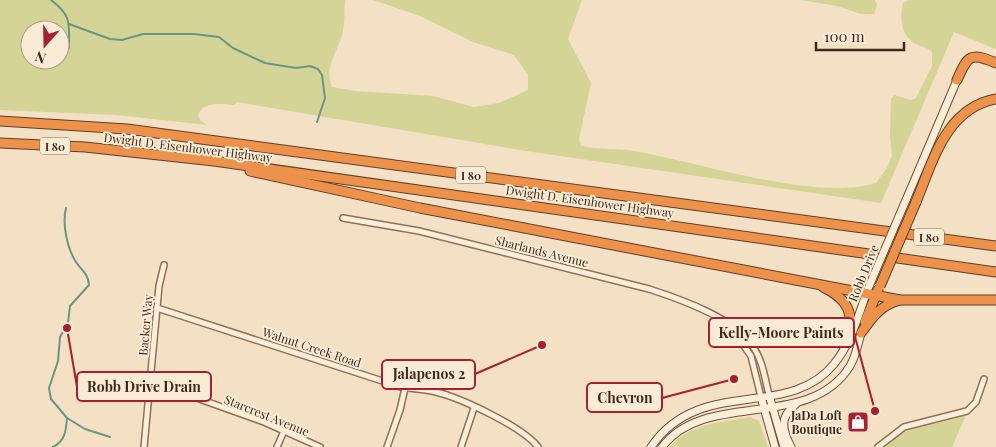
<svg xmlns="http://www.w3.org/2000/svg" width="996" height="447" font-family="'Playfair Display',serif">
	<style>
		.green { fill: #d4d496; fill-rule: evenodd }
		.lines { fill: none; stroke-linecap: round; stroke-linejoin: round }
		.stream { stroke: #6b9686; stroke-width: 2 }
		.minor-casing { stroke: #926f57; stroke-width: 8 }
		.secondary-casing { stroke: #73503a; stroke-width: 9 }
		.motorway-casing { stroke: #5f3d2c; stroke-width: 11 }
		.minor { stroke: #fdeed9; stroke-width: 5 }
		.secondary { stroke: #fdeed9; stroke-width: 7 }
		.motorway { stroke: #ed924a; stroke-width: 9 }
		.secondary-bridge-casing { stroke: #73503a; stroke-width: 9; stroke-linecap: butt }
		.motorway-bridge-casing { stroke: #5f3d2c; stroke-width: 11; stroke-linecap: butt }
		.secondary-bridge { stroke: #fdeed9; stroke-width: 7 }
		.motorway-bridge { stroke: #ed924a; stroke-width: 9 }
		.labels { text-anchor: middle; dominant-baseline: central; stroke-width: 4; stroke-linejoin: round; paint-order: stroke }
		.shield { fill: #faebd5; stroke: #786454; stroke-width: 1 }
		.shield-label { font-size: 11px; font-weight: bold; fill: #402a1d }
		.street-label { font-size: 12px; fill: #402a1d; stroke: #faebd5 }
		.poi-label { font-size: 12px; font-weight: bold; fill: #402a1d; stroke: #faebd5; text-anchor: end }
		.leader { fill: none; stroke: #a91f30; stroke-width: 2 }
		.callout-dot { fill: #a91f30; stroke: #faebd5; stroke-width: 2 }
		.callout { fill: #faebd5; stroke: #a91f30; stroke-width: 2 }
		.callout-label { font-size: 14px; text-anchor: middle; font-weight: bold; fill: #402a1d }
	</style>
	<rect width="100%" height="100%" fill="#f4e0c4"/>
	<g class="green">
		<path d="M0 0H345C344 10 345 21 343 31 339 51 323 66 332 87L355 91 433 96 474 107 499 103 528 90V75L514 55 473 42 420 16 373 0H582L568 39 591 83 579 139 581 146C599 150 616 148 634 151 699 162 816 202 876 183L887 168 892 156 890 137 891 99 894 95 911 100 916 98 932 66V52C927 47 925 48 918 45 901 38 899 18 903 3L909 0H996V49L954 32 881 203 526 151 237 102 234 105C222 104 202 101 198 116L200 120 207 125 116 115 0 110ZM30 30H60V60H30Z"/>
		<polygon points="801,0 875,0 877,5 874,14 861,14 837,6"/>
		<path d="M966 415 952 447H883C907 423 937 427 966 415Z"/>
		<path d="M750 417 759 421 768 447H670C689 424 722 422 750 417Z"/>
	</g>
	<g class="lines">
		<g class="stream">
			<path d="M51 0C72 16 69 23 69 48"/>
			<polyline points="69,24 110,39 122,40 143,34 194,34 219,37 233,48 265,63 296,68 310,66 318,69 322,75 325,98 317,122"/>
			<polyline points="67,418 85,429 110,437"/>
			<path d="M53 447C65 441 66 431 67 418L51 399 49 388 58 361 60 337 68 323 70 306 89 285C88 273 82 271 76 262 67 248 62 224 66 208"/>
		</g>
		<g class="minor-casing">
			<g id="minor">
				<path d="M343 218 419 231 649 289C680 299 738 319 754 348 763 362 765 379 769 395"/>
				<path d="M157 308 401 387C412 389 424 389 436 392 461 398 523 427 538 447"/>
				<polyline points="729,325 751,356 761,397"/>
				<polyline points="150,385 166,387 264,422 320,447"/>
				<polyline points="144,447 159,286 164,265"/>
				<polyline points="277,447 284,431"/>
				<polyline points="387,447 400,410 405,388"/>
				<polyline points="461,447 474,408"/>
				<polyline points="878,447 904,427 967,411 976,402 984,379"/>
			</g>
		</g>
		<g class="secondary-casing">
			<g id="secondary">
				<polyline points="906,200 957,80"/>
				<polyline points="769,395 784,447"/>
				<polyline points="761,397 775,447"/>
				<path d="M651 447C700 375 788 421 834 364 853 341 859 311 870 284"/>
				<path d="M662 447C706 389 809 432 850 366 856 356 858 344 861 333"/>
				<path d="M791 447C782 430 779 417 796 404"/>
			</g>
		</g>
		<g class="motorway-casing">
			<g id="motorway">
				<path d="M957 80C968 55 970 52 996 63"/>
				<polyline points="0,121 127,129 996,246"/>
				<polyline points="0,143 85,147 214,161 996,272"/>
				<polyline points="250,171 420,208 900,300 996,300"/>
				<path d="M916 202C933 161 946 108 996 99"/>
				<path d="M823 287C850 300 854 314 848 343"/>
				<polyline points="865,322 878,290"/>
				<path d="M861 333C872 317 881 305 900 300"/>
			</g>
		</g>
		<use href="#minor" class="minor"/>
		<use href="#secondary" class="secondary"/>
		<use href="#motorway" class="motorway"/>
		<g class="secondary-bridge-casing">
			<polyline id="secondary-bridge" points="870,284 906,200"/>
		</g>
		<g class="motorway-bridge-casing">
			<polyline id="motorway-bridge" points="880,286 916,202"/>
		</g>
		<use href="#secondary-bridge" class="secondary-bridge"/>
		<use href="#motorway-bridge" class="motorway-bridge"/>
	</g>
	<defs>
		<g id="shop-square" transform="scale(1.125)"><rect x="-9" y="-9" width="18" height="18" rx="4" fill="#a91f30" stroke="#faebd5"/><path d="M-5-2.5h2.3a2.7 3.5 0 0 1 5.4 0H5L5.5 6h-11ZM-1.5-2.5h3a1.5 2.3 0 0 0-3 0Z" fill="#fff"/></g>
	</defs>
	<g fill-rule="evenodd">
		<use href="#shop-square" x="858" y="422"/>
	</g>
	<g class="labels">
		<g class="shield">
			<rect x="40" y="137.5" width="30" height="17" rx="4"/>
			<rect x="456" y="166.5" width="30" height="17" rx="4"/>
			<rect x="914" y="228.5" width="30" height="17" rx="4"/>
		</g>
		<g class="shield-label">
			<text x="55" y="146">I 80</text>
			<text x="471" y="175">I 80</text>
			<text x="929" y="237">I 80</text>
		</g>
		<g class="street-label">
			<text transform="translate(188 147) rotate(7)">Dwight D. Eisenhower Highway</text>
			<text transform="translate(590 201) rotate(8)">Dwight D. Eisenhower Highway</text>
			<text transform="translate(542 251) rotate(14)">Sharlands Avenue</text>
			<text transform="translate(863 273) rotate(-68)">Robb Drive</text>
			<text transform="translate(145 325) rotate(-85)">Backer Way</text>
			<text transform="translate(312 347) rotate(18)">Walnut Creek Road</text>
			<text transform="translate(267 415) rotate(22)">Starcrest Avenue</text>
		</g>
		<g class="poi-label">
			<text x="842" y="415">JaDa Loft<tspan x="842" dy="14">Boutique</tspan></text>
		</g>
	</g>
	<path class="leader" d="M875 411L854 333M542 345L475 374M67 328L77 387M734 379L662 398"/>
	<g class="callout-dot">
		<circle cx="875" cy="411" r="5"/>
		<circle cx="542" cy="345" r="5"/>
		<circle cx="67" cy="328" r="5"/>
		<circle cx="734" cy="379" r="5"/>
	</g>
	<g class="callout">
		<rect x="709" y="318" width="145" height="29" rx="5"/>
		<rect x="382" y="360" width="93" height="29" rx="5"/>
		<rect x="77" y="372" width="134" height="29" rx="5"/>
		<rect x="587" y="383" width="75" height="29" rx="5"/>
	</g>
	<g class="callout-label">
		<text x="781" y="338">Kelly-Moore Paints</text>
		<text x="429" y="379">Jalapenos 2</text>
		<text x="144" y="392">Robb Drive Drain</text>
		<text x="625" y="403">Chevron</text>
	</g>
	<g transform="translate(45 45) rotate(200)"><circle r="24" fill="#faebd5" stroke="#b09e8b"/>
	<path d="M0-4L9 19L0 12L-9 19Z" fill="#a91f30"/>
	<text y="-8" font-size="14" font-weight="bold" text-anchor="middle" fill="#402a1d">N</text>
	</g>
	<path d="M816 42v8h88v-8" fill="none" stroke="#402a1d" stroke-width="2.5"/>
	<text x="824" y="42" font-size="15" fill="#402a1d" stroke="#faebd5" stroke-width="4" paint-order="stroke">100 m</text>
</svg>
